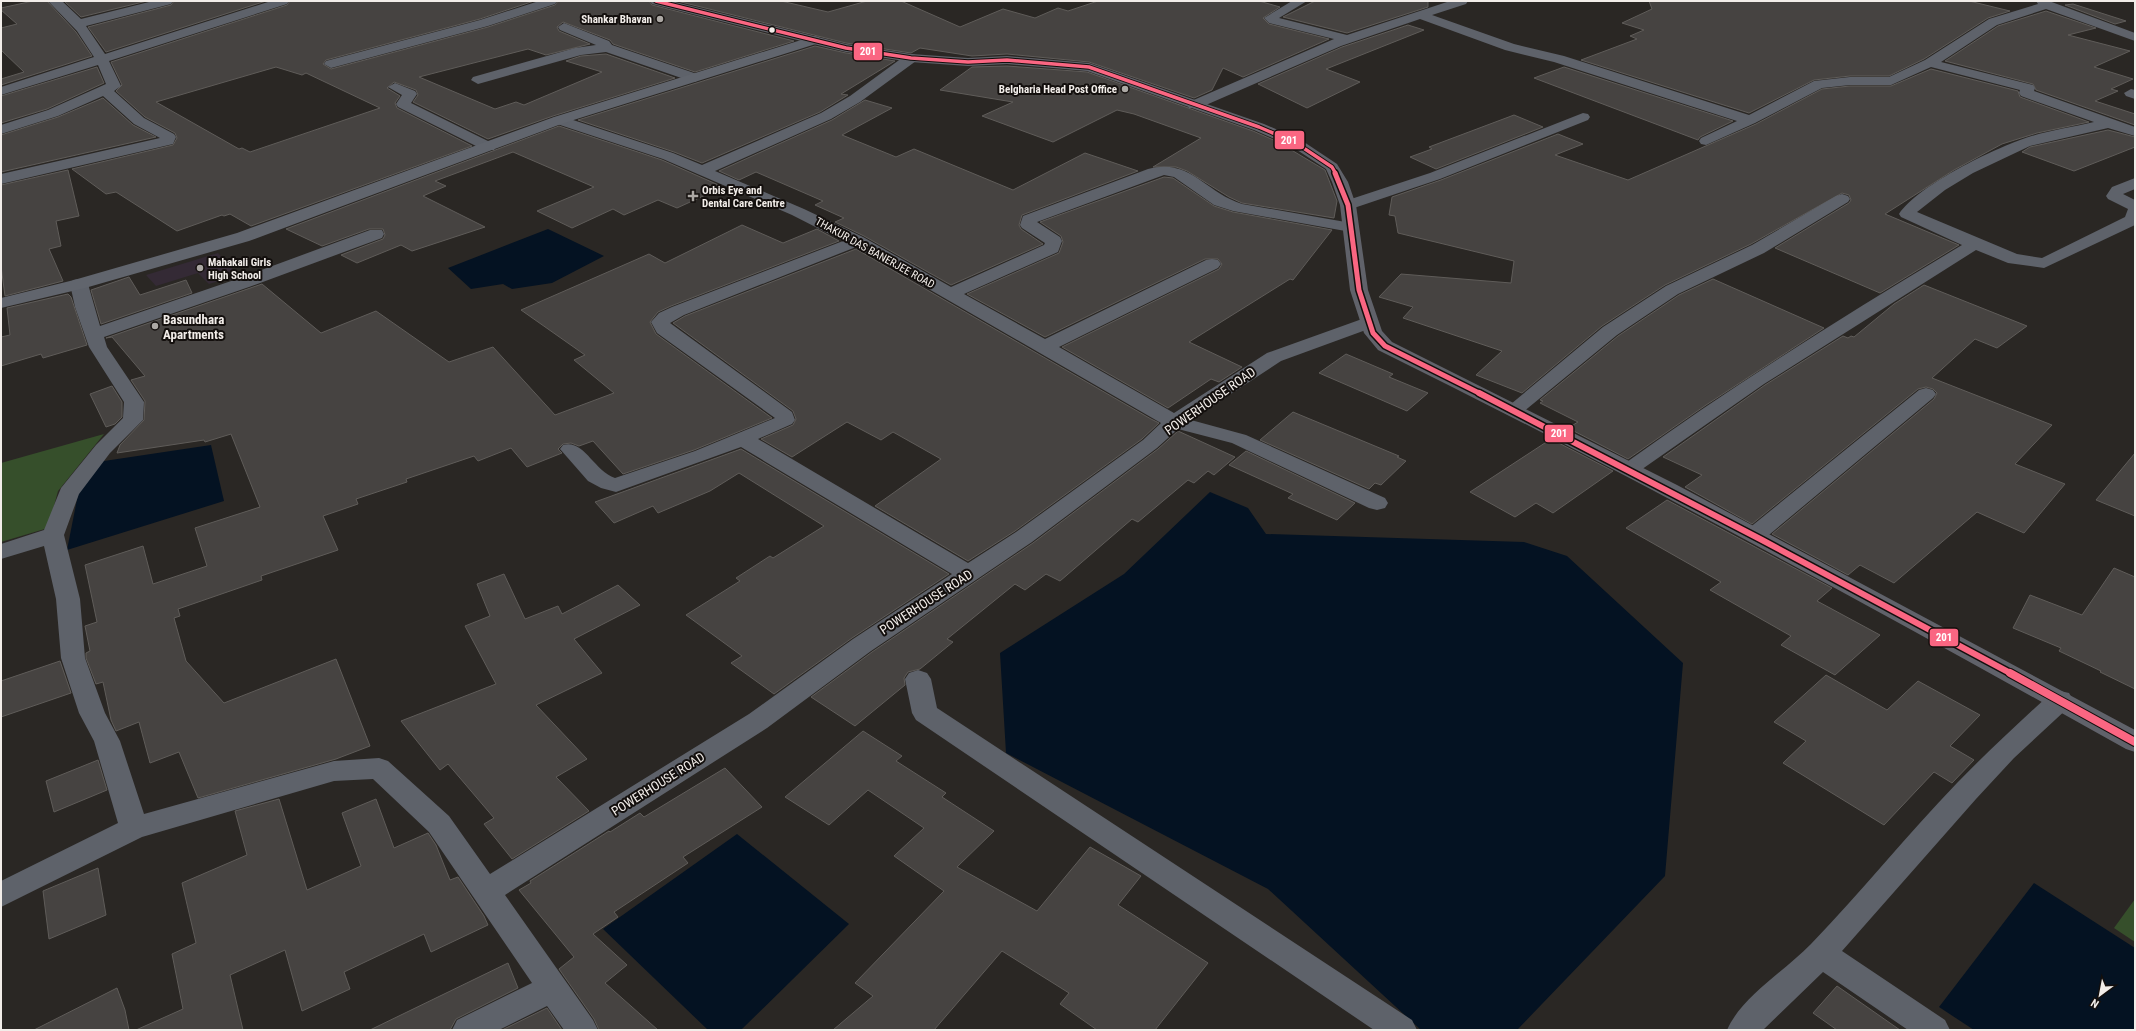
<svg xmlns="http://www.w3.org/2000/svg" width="2136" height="1031" font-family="'Roboto Condensed',sans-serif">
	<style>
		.education { fill: #342a35 }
		.green { fill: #364f2b }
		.water { fill: #041222 }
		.building { fill: #464341; stroke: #5f5c59; fill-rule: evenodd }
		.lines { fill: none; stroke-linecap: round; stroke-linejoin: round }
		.street { fill: #5e626a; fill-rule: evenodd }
		.secondary { fill: #61656d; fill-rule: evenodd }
		.primary { fill: #60626a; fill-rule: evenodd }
		.bus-1-far3-casing { stroke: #130f0d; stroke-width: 5.5 }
		.bus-1-far2-casing { stroke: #130f0d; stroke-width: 8 }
		.bus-1-far1-casing { stroke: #130f0d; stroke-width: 9 }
		.bus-1-casing { stroke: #130f0d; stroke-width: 10 }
		.bus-1-far3 { stroke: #fa6682; stroke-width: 3.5 }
		.bus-1-far2 { stroke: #fa6682; stroke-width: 5 }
		.bus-1-far1 { stroke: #fa6682; stroke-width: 6 }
		.bus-1 { stroke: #fa6682; stroke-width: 8 }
		.poi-dot { fill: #aca8a4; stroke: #130f0d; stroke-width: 1.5 }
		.bus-dot { fill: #f2ede9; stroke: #130f0d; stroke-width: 1.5 }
		.labels { text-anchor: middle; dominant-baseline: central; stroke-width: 4; stroke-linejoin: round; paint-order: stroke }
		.far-poi-label { font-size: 11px; font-weight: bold; fill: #f2ede9; stroke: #130f0d; text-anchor: end }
		.far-street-label { font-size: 11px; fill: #f2ede9; stroke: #130f0d }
		.poi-label { font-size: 13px; font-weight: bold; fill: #f2ede9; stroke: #130f0d; text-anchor: start }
		.street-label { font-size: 13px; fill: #f2ede9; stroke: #130f0d }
		.line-badge { stroke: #130f0d; stroke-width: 1.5 }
		.badge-label { font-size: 11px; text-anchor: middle; font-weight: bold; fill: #fff }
	</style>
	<rect width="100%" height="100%" fill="#2a2724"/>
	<polygon class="education" points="218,253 238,275 209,284 198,273 156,286 146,275"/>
	<g class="green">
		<polygon points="104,434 58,491 48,528 1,542 1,463"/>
		<polygon points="2135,899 2135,942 2114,928"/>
	</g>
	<g class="water">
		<polygon points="548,229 604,256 552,283 512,289 503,284 471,289 448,268"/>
		<polygon points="211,445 224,501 67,550 84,464"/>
		<polygon points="1210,492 1248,508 1266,534 1524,542 1567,556 1683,663 1665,876 1517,1030 1421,1030 1268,889 1006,753 1000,653 1124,574"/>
		<polygon points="737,834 849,924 741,1030 708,1030 603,929"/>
		<polygon points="2034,883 2135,948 2135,1026 2133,1030 1974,1030 1939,1007"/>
	</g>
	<g class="building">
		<polygon points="33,1 47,1 76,32 92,56 1,85 1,79 24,72 1,50 1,28 17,24 1,10 1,8"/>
		<polygon points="64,1 147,1 81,17"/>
		<polygon points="174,1 266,1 106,52 88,27 171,5"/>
		<path d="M290 1H534L480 19 326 60 323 64 331 69 488 27 555 5 558 1H649L652 5 794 41 695 72 613 44 610 40 563 22 557 27 559 31 590 44 546 55 528 49 419 77 495 109 516 102 524 105 602 72 566 61 581 56 606 54 675 78 553 116 488 139 413 102 418 95 416 90 394 82 387 88 400 96 395 103 397 108 472 146 251 226 230 214 224 216 222 215 177 231 116 192 106 194 72 169 173 145 177 138 175 133 145 117 116 91 122 85 111 62 287 5ZM276 67 302 75 306 73 380 108 250 152 242 148 239 149 156 102Z"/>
		<polygon points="677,1 781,1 828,12 867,1 901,1 960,27 1003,9 1035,18 1058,8 1068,11 1098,1 1259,1 1280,7 1263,18 1269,24 1329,39 1243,77 1223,68 1212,90 1194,98 1089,62 1007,54 972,56 920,48 911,53 846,43"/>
		<polygon points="1315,1 1428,1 1428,7 1347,33 1283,17"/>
		<polygon points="1649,1 1969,1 2010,11 1988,18 1924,59 1889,76 1850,76 1814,80 1749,113 1581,60 1637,39 1630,36 1644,30 1622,23 1652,9"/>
		<polygon points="2073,4 2126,21 2115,24 2065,5"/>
		<polygon points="2046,11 2096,28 2068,35 2130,51 2094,67 2133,79 2111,89 2118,91 2095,101 2135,114 2135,125 2036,90 2033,84 1945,61 1998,26"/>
		<polygon points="1408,25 1424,30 1326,69 1360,82 1307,108 1258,84 1342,47"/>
		<polygon points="815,46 846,53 895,61 841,94 848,95 820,112 702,163 674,152 578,120"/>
		<polygon points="1007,66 1087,72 1253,131 1278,142 1325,170 1337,201 1334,218 1242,203 1229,197 1187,171 1176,167 1153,167 1201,138 1134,114 1117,110 1053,142 982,116 1013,102 940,90 972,67"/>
		<polygon points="97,67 104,83 47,109 1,123 1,96"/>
		<polygon points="1564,67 1733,121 1700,137 1698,140 1534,78"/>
		<polygon points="1931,69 2018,91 2020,97 2089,122 2037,133 2002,144 1954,170 1885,214 1959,245 1880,293 1775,248 1849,203 1851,200 1849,195 1842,193 1751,244 1665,285 1602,326 1522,393 1476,375 1502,351 1403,318 1413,307 1379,297 1401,274 1511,283 1514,261 1398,233 1395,216 1389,215 1392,197 1441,180 1558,134 1583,144 1555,155 1628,180 1756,124 1822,89 1850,86 1891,86"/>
		<polygon points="103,98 133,125 156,137 1,172 1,135 58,117"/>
		<polygon points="865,100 892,108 842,135 896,157 914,149 1013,190 1085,153 1138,171 1022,215 1019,225 1021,229 1043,244 951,285 864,236 835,222 844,218 815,205 823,201 756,172 739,180 719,171 832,120"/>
		<polygon points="1514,115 1543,127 1436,169 1410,157 1432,149 1429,147"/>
		<polygon points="559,126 662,160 723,187 677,208 658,200 624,215 613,209 572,228 537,211 594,187 513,152 435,181 446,186 423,196 485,227 412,251 401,245 357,263 341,255 383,239 385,235 383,229 369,229 322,246 286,229"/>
		<polygon points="2108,130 2135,137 2135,147 2074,171 2022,152 2030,147"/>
		<polygon points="68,170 79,216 56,221 61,246 49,249 63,281 5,296 1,266 1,185"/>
		<polygon points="1164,177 1173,178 1214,206 1233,212 1332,230 1293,280 1290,279 1189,342 1242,367 1219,382 1211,379 1168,408 1062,347 1219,269 1222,264 1218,259 1205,259 1045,337 967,294 1059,253 1063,242 1061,236 1040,222"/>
		<polygon points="742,225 783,243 817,229 839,241 671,306 658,312 650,322 656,334 772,418 694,450 623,474 593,441 579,446 571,443 563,444 558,449 562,453 527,467 511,448 478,461 474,456 406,479 407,482 356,499 358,504 323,516 338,550 261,576 262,580 178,609 180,616 174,618 186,661 224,703 336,659 370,746 336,759 198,798 179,752 150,763 139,722 116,731 111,720 103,682 96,684 86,658 86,653 90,651 85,626 97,622 85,565 143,546 153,584 207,566 195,528 260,507 231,434 205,442 204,440 117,453 120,445 144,420 145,401 131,380 145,376 112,337 106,338 262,284 321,333 376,311 449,362 493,347 555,415 614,393 574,360 585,355 521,310 649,254 665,263"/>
		<polygon points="856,249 1151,419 1159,423 1142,439 1015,531 968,561 875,506 941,459 893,432 881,440 847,422 792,457 761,439 793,425 796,419 793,411 673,323 685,316"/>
		<polygon points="129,277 140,295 186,280 192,293 101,324 91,290"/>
		<polygon points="1713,279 1824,328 1706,405 1628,459 1568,428 1578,422 1540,403 1543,401 1540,400 1618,336 1679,295"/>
		<polygon points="1924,285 2027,326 1997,348 1975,339 1932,378 2052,425 2015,464 2065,484 2024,533 1977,512 1894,583 1860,565 1848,575 1772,534 1934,399 1937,393 1933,389 1926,387 1918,389 1752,524 1685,487 1702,475 1663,457 1765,385 1843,336 1848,338 1851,336 1854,337 1894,304"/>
		<polygon points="68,294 71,297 87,345 43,358 41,354 1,366 1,337 10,335 7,308"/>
		<polygon points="1346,354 1393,374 1389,377 1428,393 1407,411 1319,373"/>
		<polygon points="112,386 122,402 122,417 115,424 106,427 90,394"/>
		<polygon points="1293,412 1399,456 1397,457 1406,461 1381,485 1375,483 1369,489 1260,440"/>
		<polygon points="1178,431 1235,457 1214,475 1208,471 1194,483 1188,480 1138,522 1132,519 1060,581 1046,574 1025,590 1015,584 947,639 953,642 920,669 908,672 904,678 905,685 855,726 811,697 872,652 1033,543 1158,449"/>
		<polygon points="1551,439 1613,471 1553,513 1536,503 1515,517 1470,492"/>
		<polygon points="741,449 949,574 852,638 774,694 731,663 742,656 686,615 740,581 736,578 770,556 773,558 824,526 739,473 710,491 658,513 653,506 614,523 595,502"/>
		<polygon points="1246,451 1355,503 1337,520 1288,498 1293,494 1229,465"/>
		<polygon points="2135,453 2135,516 2096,500"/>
		<polygon points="1667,500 1832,588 1817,601 1880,635 1835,675 1781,645 1791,636 1710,590 1721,582 1626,528"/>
		<polygon points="2114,568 2135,577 2135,689 2100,672 2101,671 2059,651 2061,648 2013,628 2030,595 2082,615"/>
		<polygon points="504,574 525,619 558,606 562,614 618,585 640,605 574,639 602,673 536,705 587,759 556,777 589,811 512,859 484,824 494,818 448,764 440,770 401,721 496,684 465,626 490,616 477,584"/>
		<polygon points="60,661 71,693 1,717 1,681"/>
		<polygon points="1826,675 1887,710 1918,681 1980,715 1950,746 1974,760 1952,783 1934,772 1884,825 1783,763 1806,741 1774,722"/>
		<polygon points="863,731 902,756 896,761 946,793 942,797 994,831 957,867 1037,911 1090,847 1141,876 1118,905 1208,963 1155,1030 1097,1030 1060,1004 1069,993 1002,951 934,1030 833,1030 873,996 855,983 944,891 894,856 924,828 868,790 829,825 785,797"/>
		<polygon points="98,760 107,790 54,812 46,781"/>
		<polygon points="725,768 762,807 683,857 688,863 614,912 618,917 593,934 627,965 605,983 658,1030 599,1030 594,1019 559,969 574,957 519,890 531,883 530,881 609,831 610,832 640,813 644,817"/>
		<polygon points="279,799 307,890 361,866 342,813 376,799 394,848 428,833 436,845 450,880 458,877 484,916 488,925 431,952 424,934 344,972 350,989 302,1011 285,950 230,975 243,1030 136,1030 183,1009 172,954 196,943 182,883 247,855 235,811"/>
		<polygon points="98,868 106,915 49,939 43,891"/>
		<polygon points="508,963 518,988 456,1019 450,1030 370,1030"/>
		<polygon points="1837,986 1900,1030 1837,1030 1813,1013"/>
		<polygon points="117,988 125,1010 129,1030 34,1030"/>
		<polygon points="547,1008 562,1030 502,1030"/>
	</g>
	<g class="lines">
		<g class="street">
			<polygon points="48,1 62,1 81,19 153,1 173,1 171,4 86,26 105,54 271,1 289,1 287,4 109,61 121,86 114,91 144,118 174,134 176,137 173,144 1,184 1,174 160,138 134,124 103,96 58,116 1,134 1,125 48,110 106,84 98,65 1,95 1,87 94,57 77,31"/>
			<polygon points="539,1 557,1 555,4 488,26 331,68 324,64 326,61 480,20"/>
			<path d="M1292 1H1307L1279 18 1347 35 1450 1H1468L1466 4 1432 15 1514 44 1564 56 1749 115 1814 81 1850 77H1889L1925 60 1989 19 2038 4 2036 1H2049L2135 33V41L2046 9 1997 25 1941 62 2033 85 2035 88 2034 91 2135 127V136L2108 128 2030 146 1973 173 1945 190 1917 212 2017 254 2042 258 2125 217 2128 209 2108 199 2106 196 2112 187 2135 178V189L2123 194 2135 200V225L2044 268 2008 263 1976 250 1764 384 1638 472 1631 474 1624 472 1620 468 1624 464C1733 385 1847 314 1962 245L1901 217 1899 214C1918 186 1987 152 2020 140 2043 131 2069 128 2094 122L2021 96 2019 93 2020 90 1931 67 1891 85H1850L1822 88 1755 123 1706 145 1701 144 1699 141 1701 138 1737 121 1554 62 1505 50 1420 19 1341 46 1199 108H1189L1187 105 1189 102 1334 39 1269 23 1264 18Z"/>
			<polygon points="564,23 609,41 612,45 700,75 702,78 695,82 690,81 606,52 581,55 478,84 471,80 473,77 575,48 596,45 560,30 558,27"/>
			<path d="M911 54 916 55 918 58 916 61 860 102 831 119 715 171 804 209 863 237 951 287 1044 245 1045 243 1022 228 1020 225 1023 216 1148 169C1191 158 1204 192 1242 204L1357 224 1359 227 1357 230 1351 232 1233 211 1214 205 1174 177 1164 175 1037 222 1060 237 1062 241 1058 252 964 294 1045 339 1206 260 1212 259 1218 260 1221 264 1218 268 1059 347 1174 413 1267 353 1362 319 1368 318 1374 319 1377 323 1374 327 1281 361 1191 420 1246 435 1385 498 1388 503 1385 508 1377 510 1369 508 1232 443 1178 429 1157 448 1032 542 871 651 767 728 505 895 593 1020 598 1030H564L547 1006 499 1030H452L457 1020 532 983 429 832 373 779 334 781 142 837 1 907V881L118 823 94 741 79 713 61 658 56 599 44 546 1 559V544L44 530 61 488 96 445 123 418 124 402 89 347 75 307 70 284 73 280 79 279 85 280 88 284 100 326 237 279 370 230H382L384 234 382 238 249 287 104 337 107 347 144 402 143 420 110 453 79 494 64 535 80 599 85 658 105 713 120 741 144 814 334 761 379 758 388 761 449 816 490 874 749 714 853 639 952 574 741 447 616 492 601 488 588 481 560 449 563 445C584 439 593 470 615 478L695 451 775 418 657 333 651 322 659 313 672 307 843 241 792 215 663 159 554 123 552 120 554 117H564L673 153 702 165 821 113 850 96 906 55ZM856 247 1161 423 1143 440 1016 532 968 563 758 439 792 424 795 420 792 412 670 323 684 315Z"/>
			<polygon points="395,83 415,91 417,94 411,103 494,144 496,147 494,150 484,150 398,107 396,104 402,95 388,87"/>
			<polygon points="2131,89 2135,90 2135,99 2126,96 2124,93"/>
			<polygon points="1583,113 1588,114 1590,117 1588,120 1440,179 1354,208 1342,208 1340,205 1342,202 1430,173"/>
			<polygon points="1842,194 1848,196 1850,199 1848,202 1764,253 1678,294 1617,335 1522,413 1515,415 1508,413 1505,409 1603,327 1666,286 1752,245 1836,196"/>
			<polygon points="1926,388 1933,390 1936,394 1933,398 1764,539 1756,541 1748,539 1745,534 1748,529 1919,390"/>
			<polygon points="918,670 927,673 931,679 937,708 1412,1020 1417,1030 1374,1030 916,720 912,713 905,679 909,673"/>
			<path d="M2060 691 2069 693 2073 700 2069 707 2014 758 1976 799 1842 951 1945 1020 1950 1030H1908L1823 972 1763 1030H1727C1742 996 1785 971 1811 944 1861 892 1907 835 1957 783 1987 752 2019 723 2051 693Z"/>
		</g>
		<polygon class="secondary" points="814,36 819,37 820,40 819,43 564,123 249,241 85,288 1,308 1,298 74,280 237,233 554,117"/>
		<path class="primary" d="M650 1H671L846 44 911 54 968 58 1007 56 1089 63 1264 124 1301 140 1337 164 1348 182 1356 205 1368 290 1382 331 1392 342 1677 485 2135 730V752L2126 749C1879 611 1632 475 1378 350L1364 333 1350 290 1340 205 1332 182 1326 169 1291 146 1254 130 1087 71 1007 64 968 66 911 62 846 52 652 4Z"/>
		<g class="bus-1-far3-casing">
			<polyline id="bus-1-far3" points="656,1 846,48 911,58 968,62 1007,60 1089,67 1259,127 1296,143 1332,167 1336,174"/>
		</g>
		<g class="bus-1-far2-casing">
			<polyline id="bus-1-far2" points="1335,173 1348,205 1359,290 1373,333 1385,346 1481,394"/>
		</g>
		<g class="bus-1-far1-casing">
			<polyline id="bus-1-far1" points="1479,393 1762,540 2012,674"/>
		</g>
		<g class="bus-1-casing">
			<polyline id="bus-1" points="2010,673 2135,742"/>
		</g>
		<use href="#bus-1-far3" class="bus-1-far3"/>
		<use href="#bus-1-far2" class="bus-1-far2"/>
		<use href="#bus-1-far1" class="bus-1-far1"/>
		<use href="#bus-1" class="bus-1"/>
	</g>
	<g class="poi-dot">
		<circle cx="660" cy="19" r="4"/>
		<circle cx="1125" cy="89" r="4"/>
		<path d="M691 190h4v4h4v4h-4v4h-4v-4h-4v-4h4z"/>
		<circle cx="200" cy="268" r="4"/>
		<circle cx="155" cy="326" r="4"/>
	</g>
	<circle class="bus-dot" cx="772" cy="30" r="3.5"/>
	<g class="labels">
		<g class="far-poi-label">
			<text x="652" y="19">Shankar Bhavan</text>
			<text x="1117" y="89">Belgharia Head Post Office</text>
			<text x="702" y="190" text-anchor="start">Orbis Eye and<tspan x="702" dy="13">Dental Care Centre</tspan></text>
			<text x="208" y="262" text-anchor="start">Mahakali Girls<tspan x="208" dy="13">High School</tspan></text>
		</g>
		<g class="far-street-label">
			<text transform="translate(875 253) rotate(29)">THAKUR DAS BANERJEE ROAD</text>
		</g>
		<g class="poi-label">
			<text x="163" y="319">Basundhara<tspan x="163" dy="15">Apartments</tspan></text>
		</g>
		<g class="street-label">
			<text transform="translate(1210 401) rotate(-35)">POWERHOUSE ROAD</text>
			<text transform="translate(926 602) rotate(-33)">POWERHOUSE ROAD</text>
			<text transform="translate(658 784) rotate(-32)">POWERHOUSE ROAD</text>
		</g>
	</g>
	<g class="line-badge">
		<rect x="853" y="42" width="30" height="19" rx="4" fill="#fa6682"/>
		<rect x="1274" y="130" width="31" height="20" rx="4" fill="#fa6682"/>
		<rect x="1544" y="424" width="30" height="19" rx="4" fill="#fa6682"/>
		<rect x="1929" y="628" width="30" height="19" rx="4" fill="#fa6682"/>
	</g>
	<g class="badge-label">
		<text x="868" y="55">201</text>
		<text x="1289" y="144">201</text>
		<text x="1559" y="437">201</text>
		<text x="1944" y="641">201</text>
	</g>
	<rect width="2136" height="1031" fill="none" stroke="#f2ede9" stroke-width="4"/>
	<g transform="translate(2100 995) rotate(212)" stroke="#130f0d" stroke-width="3" paint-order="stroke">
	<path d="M0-3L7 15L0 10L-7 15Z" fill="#f2ede9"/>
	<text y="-6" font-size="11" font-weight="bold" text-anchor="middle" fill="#f2ede9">N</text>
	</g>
</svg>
